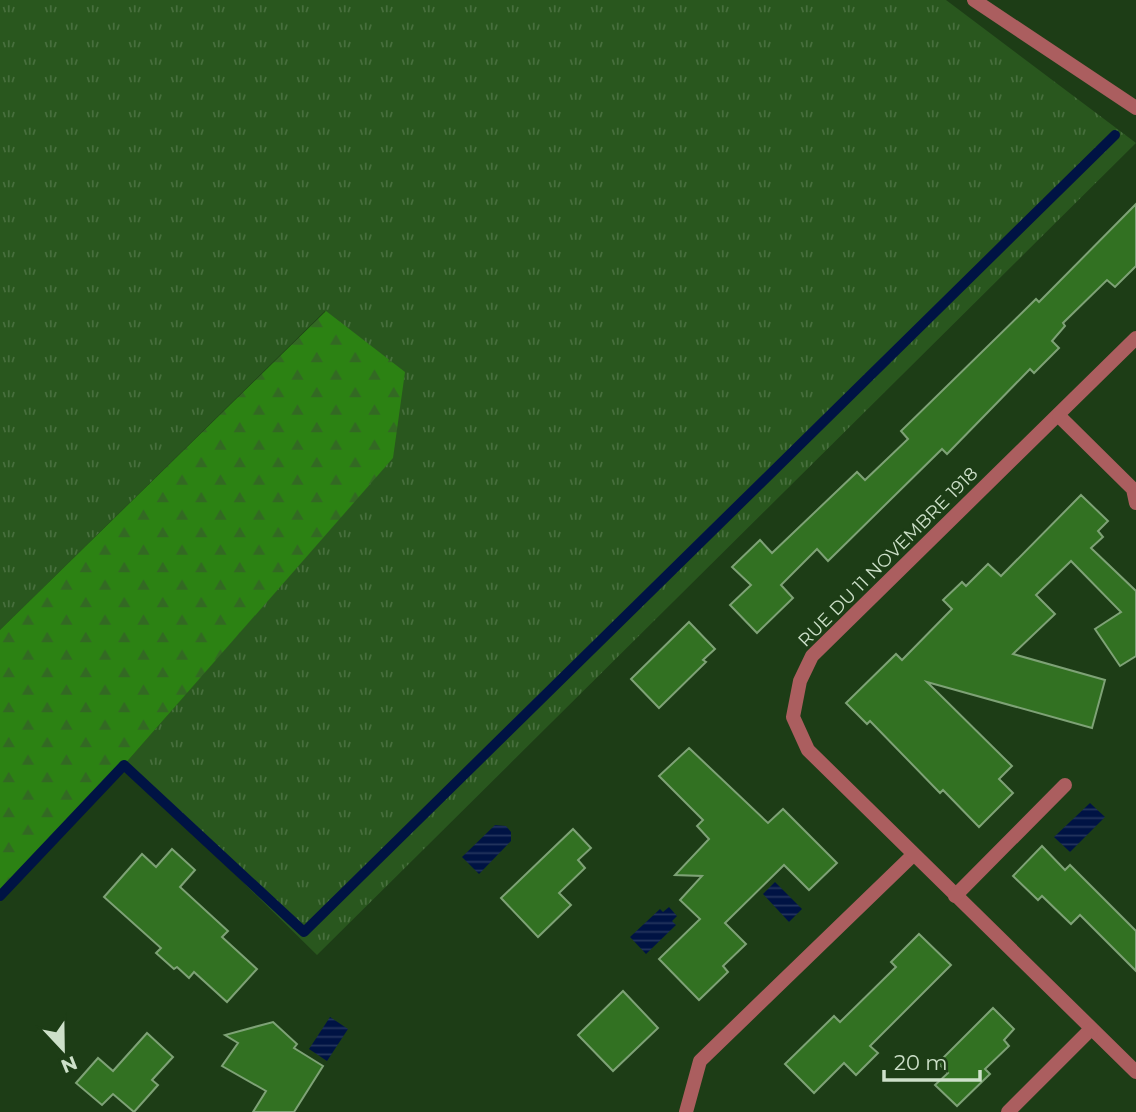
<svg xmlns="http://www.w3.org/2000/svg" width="1136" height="1112" font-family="Montserrat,sans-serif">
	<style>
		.grass { fill: url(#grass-tufts) }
		.forest { fill: url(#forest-firs) }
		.water { fill: url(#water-rules) }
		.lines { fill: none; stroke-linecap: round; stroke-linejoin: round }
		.stream { stroke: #001344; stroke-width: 10 }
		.building { fill: #327122; stroke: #7ea276; stroke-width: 2 }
		.service { stroke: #ab5e5f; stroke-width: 14 }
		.minor { stroke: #ab5e5f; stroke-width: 14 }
		.labels { text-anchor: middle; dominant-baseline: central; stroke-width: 5; stroke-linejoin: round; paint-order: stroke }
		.street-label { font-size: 18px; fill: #cde0c9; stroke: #1d3d16 }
	</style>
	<defs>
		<pattern id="grass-tufts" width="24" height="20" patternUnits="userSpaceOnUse" patternTransform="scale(1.75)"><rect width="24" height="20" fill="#29571e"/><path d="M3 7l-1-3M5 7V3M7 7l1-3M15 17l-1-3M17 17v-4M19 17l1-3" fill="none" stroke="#476f3d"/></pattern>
		<pattern id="forest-firs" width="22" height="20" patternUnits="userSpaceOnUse" patternTransform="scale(1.75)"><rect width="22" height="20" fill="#2c8213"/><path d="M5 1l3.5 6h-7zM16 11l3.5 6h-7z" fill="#336923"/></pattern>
		<pattern id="water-rules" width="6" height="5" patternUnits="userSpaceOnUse" patternTransform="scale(1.75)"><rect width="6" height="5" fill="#001344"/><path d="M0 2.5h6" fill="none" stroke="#24355e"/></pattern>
	</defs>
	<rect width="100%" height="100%" fill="#1d3d16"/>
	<polygon class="grass" points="0,0 946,0 1136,143 317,955 124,765 392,458 325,311 0,630"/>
	<polygon class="forest" points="326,311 405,372 393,458 124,765 0,896 0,630"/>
	<g class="water">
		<polygon points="1090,803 1105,817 1070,852 1054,837"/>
		<polygon points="495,825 506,826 511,832 511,841 479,874 462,857"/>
		<polygon points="775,882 802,909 789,922 763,894"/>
		<polygon points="669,907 677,916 672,921 676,925 646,954 630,937 660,909 663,912"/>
		<polygon points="330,1017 348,1029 327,1061 309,1049"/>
	</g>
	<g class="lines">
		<polyline class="stream" points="0,896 124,765 304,932 1115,135"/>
	</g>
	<g class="building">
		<polygon points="1136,204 1136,266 1115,287 1107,280 1063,323 1065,326 1052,341 1059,348 1034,373 1030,369 947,454 942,449 828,561 817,549 781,585 793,598 757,633 730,605 751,585 732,567 760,540 772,553 857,472 865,480 908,439 901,431 1036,299 1039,302"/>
		<polygon points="1081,495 1108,521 1098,531 1103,537 1091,548 1136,591 1136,656 1120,666 1095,629 1121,612 1071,561 1036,595 1055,614 1013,654 1105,680 1092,728 927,682 1012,766 999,779 1013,793 979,827 943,790 940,793 870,721 867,724 846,703 896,654 902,660 952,609 943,600 962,582 966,586 988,564 1001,576"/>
		<polygon points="689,622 715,649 703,660 706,662 659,708 631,679"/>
		<polygon points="689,748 768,823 783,809 837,863 809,890 784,865 725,923 746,944 723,966 728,972 699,1000 659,959 700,919 680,900 702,876 675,875 709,839 697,826 703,820 659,776"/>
		<polygon points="573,829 591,848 578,860 585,868 559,893 571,905 538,937 501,898"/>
		<polygon points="1042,846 1065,870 1070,865 1136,931 1136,971 1080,915 1071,924 1042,896 1038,900 1013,876"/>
		<polygon points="172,849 195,870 180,887 228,931 222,937 257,969 227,1002 194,972 189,978 177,967 174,969 156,953 161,948 104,897 142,854 156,867"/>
		<polygon points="919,934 951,965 870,1046 878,1053 856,1075 844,1063 814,1093 785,1064 834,1016 840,1022 896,967 891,962"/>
		<polygon points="623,991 658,1028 613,1071 578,1035"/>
		<polygon points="993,1008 1014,1029 1004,1040 1009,1046 985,1069 990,1074 957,1106 935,1085 948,1073 938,1063"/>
		<polygon points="273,1022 297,1044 294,1048 323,1066 294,1112 253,1112 266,1091 222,1066 238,1043 225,1035"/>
		<polygon points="147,1033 173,1057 152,1080 158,1085 134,1112 113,1094 102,1105 76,1083 98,1058 113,1071"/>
	</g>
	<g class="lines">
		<g class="service">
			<polyline points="974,0 1136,108"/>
			<polyline points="686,1112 700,1061 913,855"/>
		</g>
		<g class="minor">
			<polyline points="1136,338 812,656 800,681 793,717 808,750 1136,1072"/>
			<polyline points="1059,416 1133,489 1136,503"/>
			<polyline points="955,896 1065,785"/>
			<polyline points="1008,1112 1091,1029"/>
		</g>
	</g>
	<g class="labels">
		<g class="street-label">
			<text transform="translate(888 557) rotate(-45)">RUE DU 11 NOVEMBRE 1918</text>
		</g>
	</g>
	<g transform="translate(63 1049) rotate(158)" stroke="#1d3d16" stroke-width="5" paint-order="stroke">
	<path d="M0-5L12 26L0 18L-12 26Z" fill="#cde0c9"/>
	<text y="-10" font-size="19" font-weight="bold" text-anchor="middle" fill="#cde0c9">N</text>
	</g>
	<path d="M884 1070v10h96v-10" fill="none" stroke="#cde0c9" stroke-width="3.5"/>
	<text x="894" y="1070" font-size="21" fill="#cde0c9" stroke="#1d3d16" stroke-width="5" paint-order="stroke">20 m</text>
</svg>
